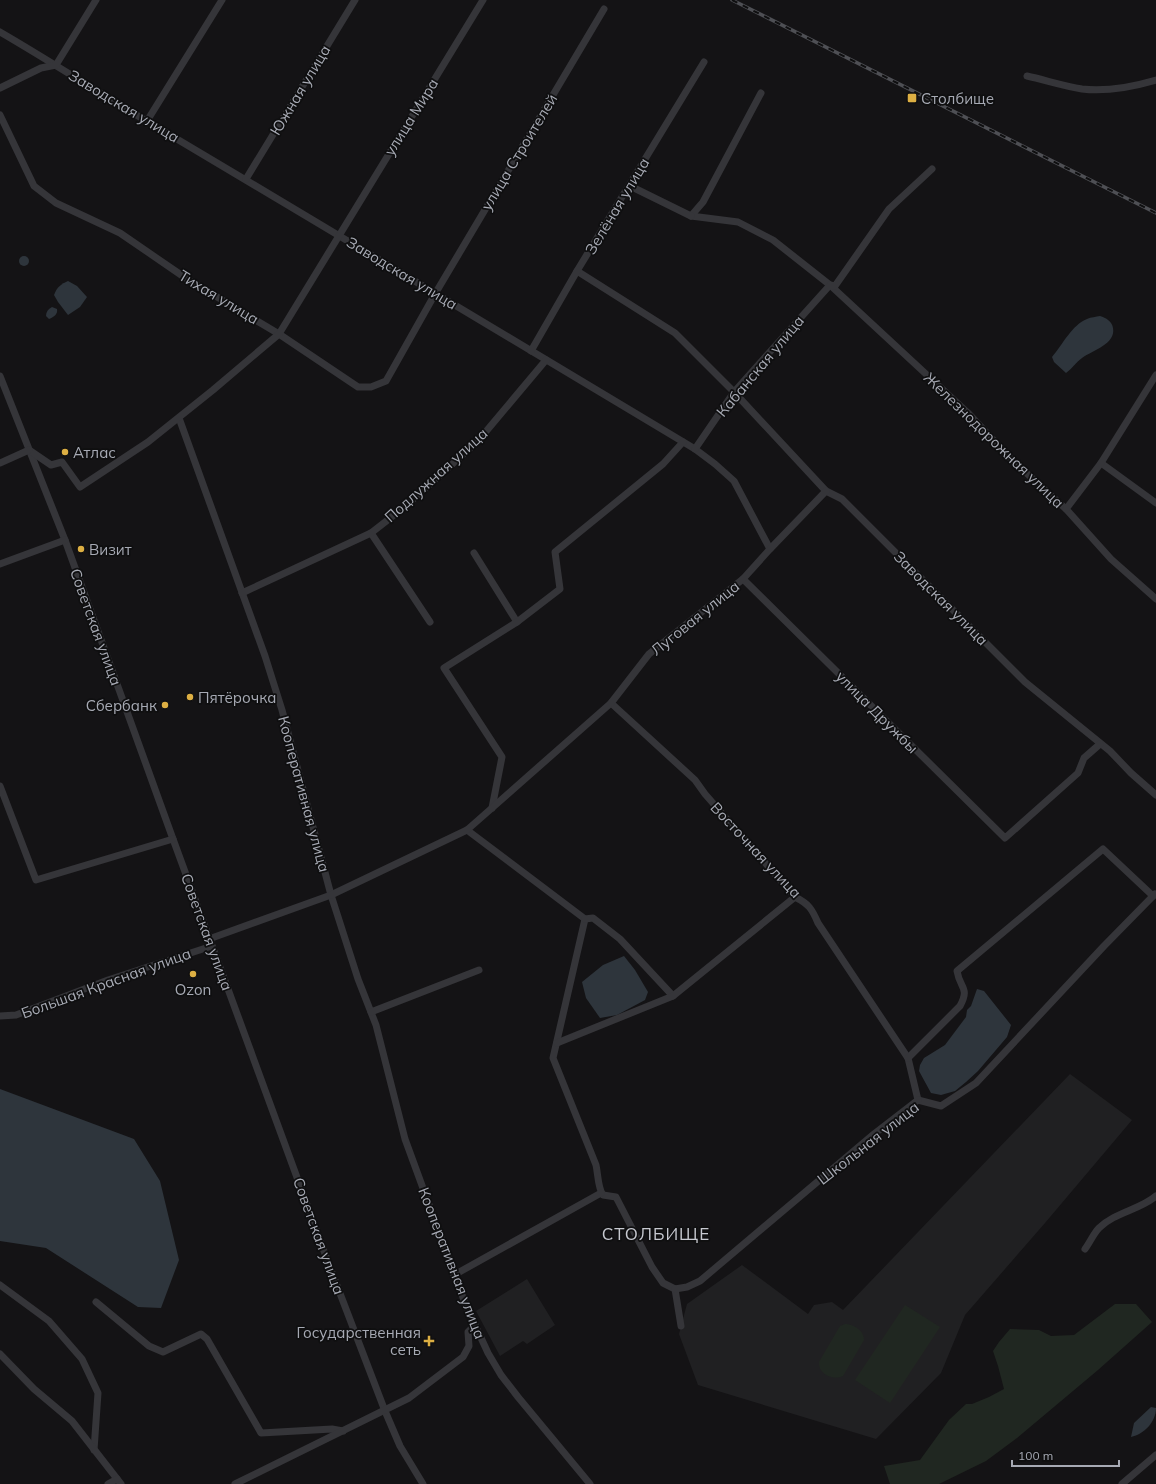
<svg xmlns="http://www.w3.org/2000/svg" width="1156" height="1484" font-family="Mulish,sans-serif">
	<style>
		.built { fill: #202022 }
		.green { fill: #202721 }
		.water { fill: #2e353c }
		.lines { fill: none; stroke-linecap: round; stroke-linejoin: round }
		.minor { stroke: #353539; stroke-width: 7 }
		.rail-casing { stroke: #4e4f54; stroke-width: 3.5 }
		.rail { stroke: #0f0f10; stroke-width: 2; stroke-dasharray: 6; stroke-linecap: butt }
		.poi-dot { fill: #ddaf43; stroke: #0f0f10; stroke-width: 1.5 }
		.labels { text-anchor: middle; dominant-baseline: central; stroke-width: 3.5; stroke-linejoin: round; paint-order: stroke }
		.street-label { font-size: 15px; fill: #a7aab4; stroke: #0f0f10 }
		.poi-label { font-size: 15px; fill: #a7aab4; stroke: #0f0f10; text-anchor: start }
		.quarter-label { font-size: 17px; letter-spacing: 1px; fill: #c7c9d0; stroke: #0f0f10 }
	</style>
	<rect width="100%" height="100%" fill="#141315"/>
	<g class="built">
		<polygon points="1070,1074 1132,1120 1045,1223 965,1315 941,1373 876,1439 698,1385 679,1334 687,1304 742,1265 808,1314 814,1305 832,1302 843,1310"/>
		<polygon points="527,1279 555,1325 527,1344 523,1341 500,1356 476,1311"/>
	</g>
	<g class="green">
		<polygon points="1115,1304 1136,1304 1152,1322 1098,1370 1017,1438 986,1461 939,1484 890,1484 884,1466 920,1460 949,1420 966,1404 972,1404 989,1397 1004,1389 998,1366 993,1351 999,1342 1010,1329 1039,1330 1051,1336 1074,1335"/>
		<polygon points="905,1305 940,1327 890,1403 855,1380"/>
		<path d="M845 1324C854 1324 864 1331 864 1340L843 1376C833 1381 818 1374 819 1362L840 1326Z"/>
	</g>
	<g class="water">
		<circle cx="24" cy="261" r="5"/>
		<path d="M68 281 77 286 87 297 80 307 68 315 58 302 54 295C57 287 61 284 68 281Z"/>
		<path d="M52 307 57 309C58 314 54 317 49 319L46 316C46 312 48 309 52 307Z"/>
		<path d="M1100 316C1106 318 1112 321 1113 328 1116 344 1093 350 1082 358 1076 362 1072 369 1066 373L1054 362 1052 357C1063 344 1072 325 1087 319 1091 317 1096 317 1100 316Z"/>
		<polygon points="624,956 635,970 648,992 645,1000 617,1015 600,1018 586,998 582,982 603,965"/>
		<polygon points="977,989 984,991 1011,1025 1007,1037 978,1071 966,1082 955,1091 941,1095 931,1093 919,1071 920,1065 924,1058 945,1045 966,1017 967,1010 971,1006"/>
		<polygon points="0,1089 134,1139 160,1181 179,1260 161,1308 138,1307 46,1248 0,1241"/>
		<path d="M1151 1407 1156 1408C1156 1422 1144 1434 1131 1437L1134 1423Z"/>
	</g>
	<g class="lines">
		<g class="minor">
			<path d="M0 32C50 61 99 93 150 123 332 231 513 340 695 449L715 464 734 481 770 549"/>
			<path d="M1027 76C1045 80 1064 86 1082 89 1107 92 1132 87 1156 80"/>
			<polyline points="0,88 41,68 56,65 96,0"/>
			<polyline points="761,93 703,202 691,216 738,222 773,240 830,285 968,413 1010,458 1066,509 1111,559 1156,599"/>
			<polyline points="0,115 34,186 56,203 120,233 187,279 279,334 358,387 371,387 386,381 435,294 604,9"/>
			<polyline points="147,121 222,0"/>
			<polyline points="246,179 355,0"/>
			<polyline points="630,186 691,216"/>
			<polyline points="577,271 675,333 734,392 826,491 842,499 1025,682 1110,751 1131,773 1156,795"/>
			<polyline points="531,351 577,271 704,62"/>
			<polyline points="0,376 65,540 173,839 328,1262 385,1411 400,1446 423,1484"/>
			<polyline points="179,418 265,656 282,710 331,895 358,979 376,1025 405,1139 465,1303 488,1353 501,1375 518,1397 590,1484"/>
			<polyline points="695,449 734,392 830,285 835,286 889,209 932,169"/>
			<polyline points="29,450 51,465 62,462 80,487 148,442 213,390 279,334 483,0"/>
			<polyline points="0,463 29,450"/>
			<polyline points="1101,463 1156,503"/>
			<polyline points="1066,509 1101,463 1156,375"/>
			<polyline points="371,533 430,622"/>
			<polyline points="474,553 517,622"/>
			<polyline points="0,564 65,540"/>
			<polyline points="743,579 1005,838 1078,773 1084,758 1100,744"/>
			<polyline points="242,593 371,533 407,505 478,441 546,360"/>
			<path d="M611 703 695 780 705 794 795 897C809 904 812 909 818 923L908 1058 918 1100"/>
			<polyline points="0,786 36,880 173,839"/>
			<polyline points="492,808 502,757 444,668 517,622 560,589 555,552 663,464 683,442"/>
			<path d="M467 830 585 919 553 1058 596 1165C598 1174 598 1189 603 1195L616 1197 652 1267 663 1283 675 1289 681 1326"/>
			<polyline points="585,919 593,918 620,939 673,996"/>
			<polyline points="209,939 331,895 467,830 611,703 649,654 743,579 770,549 826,491"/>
			<polyline points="371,1012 479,970"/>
			<polyline points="0,1016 16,1015 108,980 212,946"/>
			<polyline points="557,1043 673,996 795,897"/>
			<path d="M908 1058 960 1006C970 987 960 989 957 971L1103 849 1153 896"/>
			<polyline points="918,1100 941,1106 976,1083 1104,946 1155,894"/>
			<path d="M1085 1249C1090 1242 1094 1233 1099 1228 1115 1212 1140 1210 1156 1196"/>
			<polyline points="454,1275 601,1193"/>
			<polyline points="0,1285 49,1321 82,1359 98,1393 94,1450"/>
			<polyline points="675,1289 687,1287 700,1281 874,1134 918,1100"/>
			<polyline points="96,1302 149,1346 163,1352 201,1334 207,1339 261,1433 332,1429 343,1431"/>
			<polyline points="0,1354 34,1389 72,1421 121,1484"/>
			<polyline points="108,1484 117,1479"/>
			<polyline points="235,1484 409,1398 463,1357 469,1346 468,1332 475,1325"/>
			<polyline points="1122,1484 1156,1455"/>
		</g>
		<g class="rail-casing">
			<polyline id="rail" points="732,0 1156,213"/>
		</g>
		<use href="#rail" class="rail"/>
	</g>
	<g class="poi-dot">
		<rect x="907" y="93" width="10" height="10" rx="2"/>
		<circle cx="65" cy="452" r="4"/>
		<circle cx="81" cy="549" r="4"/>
		<circle cx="190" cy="697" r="4"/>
		<circle cx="165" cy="705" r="4"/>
		<circle cx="193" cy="974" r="4"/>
		<path d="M427 1335h4v4h4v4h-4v4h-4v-4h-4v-4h4z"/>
	</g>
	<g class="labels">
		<g class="street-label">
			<text transform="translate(300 90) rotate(-59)">Южная улица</text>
			<text transform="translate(124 106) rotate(31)">Заводская улица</text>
			<text transform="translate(411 117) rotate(-58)">улица Мира</text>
			<text transform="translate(519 152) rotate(-59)">улица Строителей</text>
			<text transform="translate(617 206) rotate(-59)">Зелёная улица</text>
			<text transform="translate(402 273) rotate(31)">Заводская улица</text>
			<text transform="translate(219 297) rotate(31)">Тихая улица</text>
			<text transform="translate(760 366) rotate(-50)">Кабанская улица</text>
			<text transform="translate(994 440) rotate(44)">Железнодорожная улица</text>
			<text transform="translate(436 475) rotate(-42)">Подлужная улица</text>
			<text transform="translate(941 598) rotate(45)">Заводская улица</text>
			<text transform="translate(695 618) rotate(-39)">Луговая улица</text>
			<text transform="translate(96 627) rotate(70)">Советская улица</text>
			<text transform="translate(877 712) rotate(45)">улица Дружбы</text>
			<text transform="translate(304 794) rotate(75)">Кооперативная улица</text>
			<text transform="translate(756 850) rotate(47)">Восточная улица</text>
			<text transform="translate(207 932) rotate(70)">Советская улица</text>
			<text transform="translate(106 983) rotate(-20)">Большая Красная улица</text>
			<text transform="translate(868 1143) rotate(-38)">Школьная улица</text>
			<text transform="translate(319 1236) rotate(70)">Советская улица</text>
			<text transform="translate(452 1263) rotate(69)">Кооперативная улица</text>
		</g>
		<g class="poi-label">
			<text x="921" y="98">Столбище</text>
			<text x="73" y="452">Атлас</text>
			<text x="89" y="549">Визит</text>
			<text x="198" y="697">Пятёрочка</text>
			<text x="157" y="705" text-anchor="end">Сбербанк</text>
			<text x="193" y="989" text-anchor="middle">Ozon</text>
			<text x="421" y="1332" text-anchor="end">Государственная<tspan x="421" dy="17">сеть</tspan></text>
		</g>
		<g class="quarter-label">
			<text x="656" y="1233">СТОЛБИЩЕ</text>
		</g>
	</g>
	<path d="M1012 1460v6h107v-6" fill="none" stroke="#a7aab4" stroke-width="2"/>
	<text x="1018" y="1460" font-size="12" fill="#a7aab4" stroke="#0f0f10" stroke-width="3" paint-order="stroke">100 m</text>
</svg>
